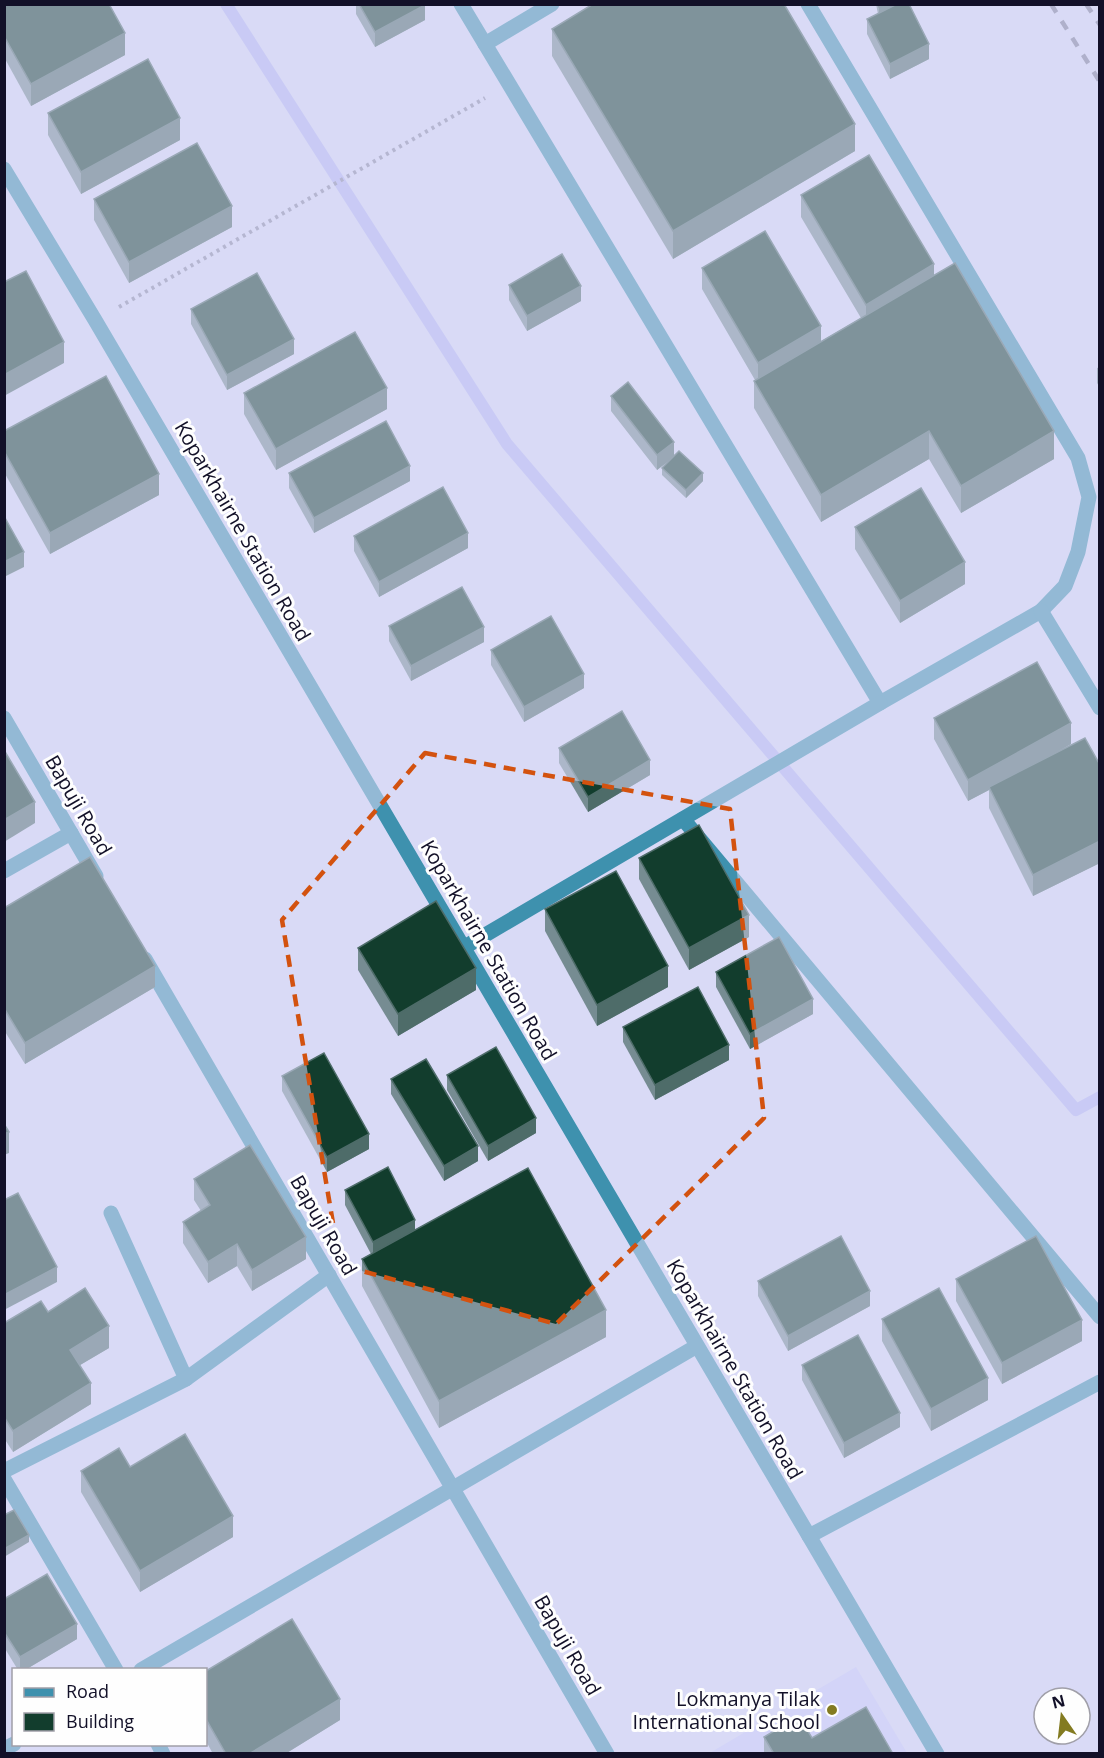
<svg xmlns="http://www.w3.org/2000/svg" width="1104" height="1758" font-family="'Open Sans',sans-serif">
	<style>
		.built { fill: #ccccfa }
		.lines { fill: none; stroke-linecap: round; stroke-linejoin: round }
		.stream { stroke: #b7b7f3; stroke-width: 12 }
		.path { stroke: #8b8ba5; stroke-width: 4; stroke-dasharray: 3 4.5; stroke-linecap: butt }
		.minor { stroke: #3e91ae; stroke-width: 15 }
		.tertiary { stroke: #3e91ae; stroke-width: 15 }
		.rail { stroke: #7d7d97; stroke-width: 4.5; stroke-dasharray: 10 10; stroke-linecap: butt }
		.wall { fill: #768c92 }
		.shaded-wall { fill: #4e6c69 }
		.building { fill: #123d2d; stroke: #4e6c69; stroke-width: 1.5 }
		.marked { fill: none; stroke: #d3520f; stroke-width: 4.5; stroke-dasharray: 12 8; stroke-linejoin: round }
		.poi-dot { fill: #837b21; stroke: #fefefe; stroke-width: 2 }
		.labels { text-anchor: middle; dominant-baseline: central; stroke-width: 6; stroke-linejoin: round; paint-order: stroke }
		.street-label { font-size: 20px; fill: #121028; stroke: #fefefe }
		.poi-label { font-size: 20px; fill: #121028; stroke: #fefefe; text-anchor: end }
	</style>
	<rect width="100%" height="100%" fill="#d9daf6"/>
	<polygon class="built" points="856,1667 907,1753 708,1754"/>
	<g class="lines">
		<polyline class="stream" points="226,4 507,444 1076,1110 1100,1097"/>
		<polyline class="path" points="119,307 485,98"/>
		<g class="minor">
			<polyline points="461,4 880,703 1041,611 1065,586 1078,552 1089,497 1078,458 808,4"/>
			<polyline points="485,44 552,4"/>
			<polyline points="1041,611 1100,708"/>
			<polyline points="4,718 96,876"/>
			<polyline points="683,819 1100,1317"/>
			<polyline points="4,871 71,833"/>
			<polyline points="463,948 880,703"/>
			<polyline points="145,959 607,1754"/>
			<polyline points="111,1213 186,1379"/>
			<polyline points="4,1471 186,1379 329,1275"/>
			<polyline points="4,1479 116,1670"/>
			<polyline points="809,1536 1100,1382"/>
			<polyline points="141,1670 697,1346"/>
			<polyline points="158,1744 163,1754"/>
			<polyline points="4,1749 14,1744"/>
		</g>
		<polyline class="tertiary" points="4,169 95,320 937,1754"/>
		<g class="rail">
			<polyline points="1051,4 1100,82"/>
			<polyline points="1086,4 1100,25"/>
		</g>
	</g>
	<g class="wall">
		<polygon points="356,4 424,4 425,20 375,47 356,14"/>
		<polygon points="876,4 912,4 910,6 929,59 890,79 867,34 867,19 878,14"/>
		<polygon points="4,5 125,55 31,106 4,57"/>
		<polygon points="552,29 855,151 673,259 552,56"/>
		<polygon points="48,113 180,140 81,194 48,135"/>
		<polygon points="801,195 934,275 1054,459 961,513 929,459 821,522 754,408 754,381 755,380 702,289 702,268 821,341 861,318 801,217"/>
		<polygon points="94,199 232,227 129,283 94,220"/>
		<polygon points="509,285 581,301 527,331 509,300"/>
		<polygon points="191,309 294,354 227,390 191,324"/>
		<polygon points="1100,367 1100,388 1097,383 1097,368"/>
		<polygon points="244,393 387,409 276,470 244,414"/>
		<polygon points="611,396 703,481 686,498 662,475 662,468 668,461 657,470 611,411"/>
		<polygon points="4,431 159,495 50,554 4,472"/>
		<polygon points="289,473 410,481 314,533 289,488"/>
		<polygon points="855,527 965,584 900,623 855,549"/>
		<polygon points="354,536 468,548 379,597 354,551"/>
		<polygon points="389,626 484,642 411,681 389,641"/>
		<polygon points="491,650 584,688 524,722 491,665"/>
		<polygon points="934,718 1071,744 1058,752 1100,765 1100,863 1033,896 989,808 989,790 968,801 934,739"/>
		<polygon points="559,748 650,775 588,812 559,763"/>
		<polygon points="639,858 749,937 689,970 639,879"/>
		<polygon points="4,908 155,987 25,1064 4,1030"/>
		<polygon points="545,909 668,987 597,1026 545,931"/>
		<polygon points="358,948 476,990 398,1036 358,970"/>
		<polygon points="716,972 813,1014 750,1049 716,987"/>
		<polygon points="623,1027 729,1060 655,1100 623,1042"/>
		<polygon points="447,1075 536,1133 488,1161 447,1090"/>
		<polygon points="282,1076 369,1149 327,1172 282,1091"/>
		<polygon points="391,1079 478,1161 444,1181 391,1094"/>
		<polygon points="194,1179 306,1259 252,1291 237,1266 208,1283 183,1243 183,1222 201,1211 194,1200"/>
		<polygon points="345,1190 415,1230 606,1337 439,1428 362,1286 362,1259 371,1254 345,1205"/>
		<polygon points="956,1279 1082,1341 1002,1384 956,1301"/>
		<polygon points="758,1281 870,1306 788,1351 758,1296"/>
		<polygon points="48,1312 109,1348 80,1365 91,1404 13,1452 4,1438 4,1323"/>
		<polygon points="882,1319 988,1400 931,1431 882,1341"/>
		<polygon points="802,1365 900,1427 844,1458 802,1380"/>
		<polygon points="81,1471 233,1537 140,1592 81,1492"/>
		<polygon points="4,1599 77,1639 25,1670 18,1670 4,1647"/>
		<polygon points="206,1671 340,1720 285,1754 213,1754 206,1741"/>
		<polygon points="764,1737 812,1738 893,1754 764,1754"/>
	</g>
	<g class="shaded-wall">
		<polygon points="888,4 912,4 912,5 879,15 879,7"/>
		<polygon points="425,5 425,20 375,47 375,32"/>
		<polygon points="125,33 125,55 31,106 31,84"/>
		<polygon points="929,44 929,59 890,79 890,64"/>
		<polygon points="180,118 180,140 81,194 81,172"/>
		<polygon points="855,124 855,151 673,259 673,231"/>
		<polygon points="232,206 232,227 129,283 129,262"/>
		<polygon points="934,264 934,286 866,326 866,305"/>
		<polygon points="581,286 581,301 527,331 527,316"/>
		<polygon points="821,326 821,347 758,385 758,363"/>
		<polygon points="294,339 294,354 227,390 227,375"/>
		<polygon points="64,342 64,363 4,396 4,375"/>
		<polygon points="387,388 387,409 276,470 276,449"/>
		<polygon points="929,431 929,459 821,522 821,495"/>
		<polygon points="1054,431 1054,459 961,513 961,486"/>
		<polygon points="674,442 674,457 657,470 657,455"/>
		<polygon points="410,466 410,481 314,533 314,518"/>
		<polygon points="703,473 703,481 686,498 686,490"/>
		<polygon points="159,474 159,495 50,554 50,533"/>
		<polygon points="468,533 468,548 379,597 379,582"/>
		<polygon points="24,552 24,567 4,577 4,562"/>
		<polygon points="965,562 965,584 900,623 900,601"/>
		<polygon points="484,627 484,642 411,681 411,666"/>
		<polygon points="584,674 584,688 524,722 524,707"/>
		<polygon points="1071,723 1071,744 990,789 989,787 989,790 968,801 968,780"/>
		<polygon points="650,760 650,775 588,812 588,797"/>
		<polygon points="35,802 35,823 4,842 4,820"/>
		<polygon points="1100,841 1100,863 1033,896 1033,875"/>
		<polygon points="749,915 749,937 689,970 689,948"/>
		<polygon points="155,966 155,987 25,1064 25,1043"/>
		<polygon points="668,966 668,987 597,1026 597,1005"/>
		<polygon points="476,968 476,990 398,1036 398,1014"/>
		<polygon points="813,999 813,1014 750,1049 750,1034"/>
		<polygon points="729,1045 729,1060 655,1100 655,1085"/>
		<polygon points="536,1118 536,1133 488,1161 488,1146"/>
		<polygon points="9,1132 9,1153 4,1155 4,1134"/>
		<polygon points="369,1134 369,1149 327,1172 327,1157"/>
		<polygon points="478,1146 478,1161 444,1181 444,1166"/>
		<polygon points="415,1220 415,1235 373,1257 373,1242"/>
		<polygon points="306,1237 306,1259 252,1291 252,1270"/>
		<polygon points="237,1244 237,1266 208,1283 208,1262"/>
		<polygon points="57,1267 57,1282 4,1310 4,1295"/>
		<polygon points="870,1291 870,1306 788,1351 788,1336"/>
		<polygon points="606,1310 606,1337 439,1428 439,1401"/>
		<polygon points="1082,1320 1082,1341 1002,1384 1002,1363"/>
		<polygon points="109,1326 109,1348 70,1371 70,1350"/>
		<polygon points="988,1378 988,1400 931,1431 931,1409"/>
		<polygon points="91,1383 91,1404 13,1452 13,1431"/>
		<polygon points="900,1413 900,1427 844,1458 844,1443"/>
		<polygon points="233,1516 233,1537 140,1592 140,1571"/>
		<polygon points="29,1535 29,1542 4,1557 4,1549"/>
		<polygon points="77,1624 77,1639 25,1670 20,1670 20,1657"/>
		<polygon points="340,1699 340,1720 285,1754 249,1754"/>
	</g>
	<g class="building">
		<polygon points="5,4 109,4 125,33 31,84 4,36 4,5"/>
		<polygon points="359,4 424,4 425,5 375,32"/>
		<polygon points="593,4 784,4 855,124 673,231 552,29"/>
		<polygon points="878,4 888,4 879,7"/>
		<polygon points="897,4 909,4 929,44 890,64 867,19"/>
		<polygon points="148,59 180,118 81,172 48,113"/>
		<polygon points="197,143 232,206 129,262 94,199"/>
		<polygon points="869,155 934,264 866,305 801,195"/>
		<polygon points="765,231 821,326 758,363 702,268"/>
		<polygon points="562,254 581,286 527,316 509,285"/>
		<polygon points="955,263 1054,431 961,486 929,431 821,495 754,381"/>
		<polygon points="26,271 64,342 4,375 4,282"/>
		<polygon points="257,273 294,339 227,375 191,309"/>
		<polygon points="355,332 387,388 276,449 244,393"/>
		<polygon points="106,376 159,474 50,533 4,451 4,431"/>
		<polygon points="628,382 674,442 657,455 611,396"/>
		<polygon points="386,421 410,466 314,518 289,473"/>
		<polygon points="679,451 703,473 686,490 662,468"/>
		<polygon points="443,487 468,533 379,582 354,536"/>
		<polygon points="921,488 965,562 900,601 855,527"/>
		<polygon points="4,516 24,552 4,562"/>
		<polygon points="462,587 484,627 411,666 389,626"/>
		<polygon points="551,616 584,674 524,707 491,650"/>
		<polygon points="1037,662 1071,723 968,780 934,718"/>
		<polygon points="622,711 650,760 588,797 559,748"/>
		<polygon points="1085,738 1100,765 1100,841 1033,875 989,787"/>
		<polygon points="4,750 35,802 4,820"/>
		<polygon points="699,825 749,915 689,948 639,858"/>
		<polygon points="90,857 155,966 25,1043 4,1008 4,908"/>
		<polygon points="616,871 668,966 597,1005 545,909"/>
		<polygon points="436,901 476,968 398,1014 358,948"/>
		<polygon points="779,937 813,999 750,1034 716,972"/>
		<polygon points="698,987 729,1045 655,1085 623,1027"/>
		<polygon points="496,1047 536,1118 488,1146 447,1075"/>
		<polygon points="324,1053 369,1134 327,1157 282,1076"/>
		<polygon points="426,1059 478,1146 444,1166 391,1079"/>
		<polygon points="4,1124 9,1132 4,1134"/>
		<polygon points="250,1145 306,1237 252,1270 237,1244 208,1262 183,1222 210,1205 194,1179"/>
		<polygon points="388,1167 415,1220 373,1242 345,1190"/>
		<polygon points="528,1168 606,1310 439,1401 362,1259"/>
		<polygon points="18,1193 57,1267 4,1295 4,1200"/>
		<polygon points="841,1236 870,1291 788,1336 758,1281"/>
		<polygon points="1036,1236 1082,1320 1002,1363 956,1279"/>
		<polygon points="85,1288 109,1326 70,1350 91,1383 13,1431 4,1417 4,1323 41,1301 48,1312"/>
		<polygon points="939,1288 988,1378 931,1409 882,1319"/>
		<polygon points="858,1335 900,1413 844,1443 802,1365"/>
		<polygon points="185,1434 233,1516 140,1571 81,1471 119,1448 130,1467"/>
		<polygon points="14,1510 29,1535 4,1549 4,1515"/>
		<polygon points="47,1574 77,1624 20,1657 4,1632 4,1599"/>
		<polygon points="292,1619 340,1699 249,1754 226,1754 206,1719 206,1671"/>
		<polygon points="866,1707 893,1754 774,1754 764,1737 799,1716 812,1738"/>
	</g>
	<path d="M0 0H1104V1758H0ZM425 753 730 809 764 1118 556 1324 340 1265 282 920Z" fill="#d9daf6" fill-opacity=".55" fill-rule="evenodd"/>
	<path class="marked" d="M425 753 730 809 764 1118 556 1324 340 1265 282 920Z"/>
	<circle class="poi-dot" cx="832" cy="1710" r="6"/>
	<g class="labels">
		<g class="street-label">
			<text transform="translate(243 531) rotate(60)">Koparkhairne Station Road</text>
			<text transform="translate(79 805) rotate(60)">Bapuji Road</text>
			<text transform="translate(489 950) rotate(60)">Koparkhairne Station Road</text>
			<text transform="translate(324 1225) rotate(60)">Bapuji Road</text>
			<text transform="translate(735 1369) rotate(60)">Koparkhairne Station Road</text>
			<text transform="translate(568 1645) rotate(60)">Bapuji Road</text>
		</g>
		<g class="poi-label">
			<text x="820" y="1698">Lokmanya Tilak<tspan x="820" dy="23">International School</tspan></text>
		</g>
	</g>
	<rect width="1104" height="1758" fill="none" stroke="#121028" stroke-width="12"/>
	<rect x="12" y="1668" width="195" height="78" fill="#fefefe" stroke="#a09fa8" stroke-width="1.5"/>
	<rect x="24" y="1688" width="30" height="9" fill="#3e91ae" stroke="#a09fa8" stroke-width="1.5"/>
	<text x="66" y="1698" font-size="18" fill="#121028">Road</text>
	<rect x="24" y="1713" width="30" height="18" fill="#123d2d" stroke="#a09fa8" stroke-width="1.5"/>
	<text x="66" y="1728" font-size="18" fill="#121028">Building</text>
	<g transform="translate(1062 1716) rotate(346)"><circle r="28" fill="#fefefe" stroke="#a09fa8" stroke-width="1.5"/>
	<path d="M0-4.5L10 22L0 15L-10 22Z" fill="#837b21"/>
	<text y="-9" font-size="16" font-weight="bold" text-anchor="middle" fill="#121028">N</text>
	</g>
</svg>
